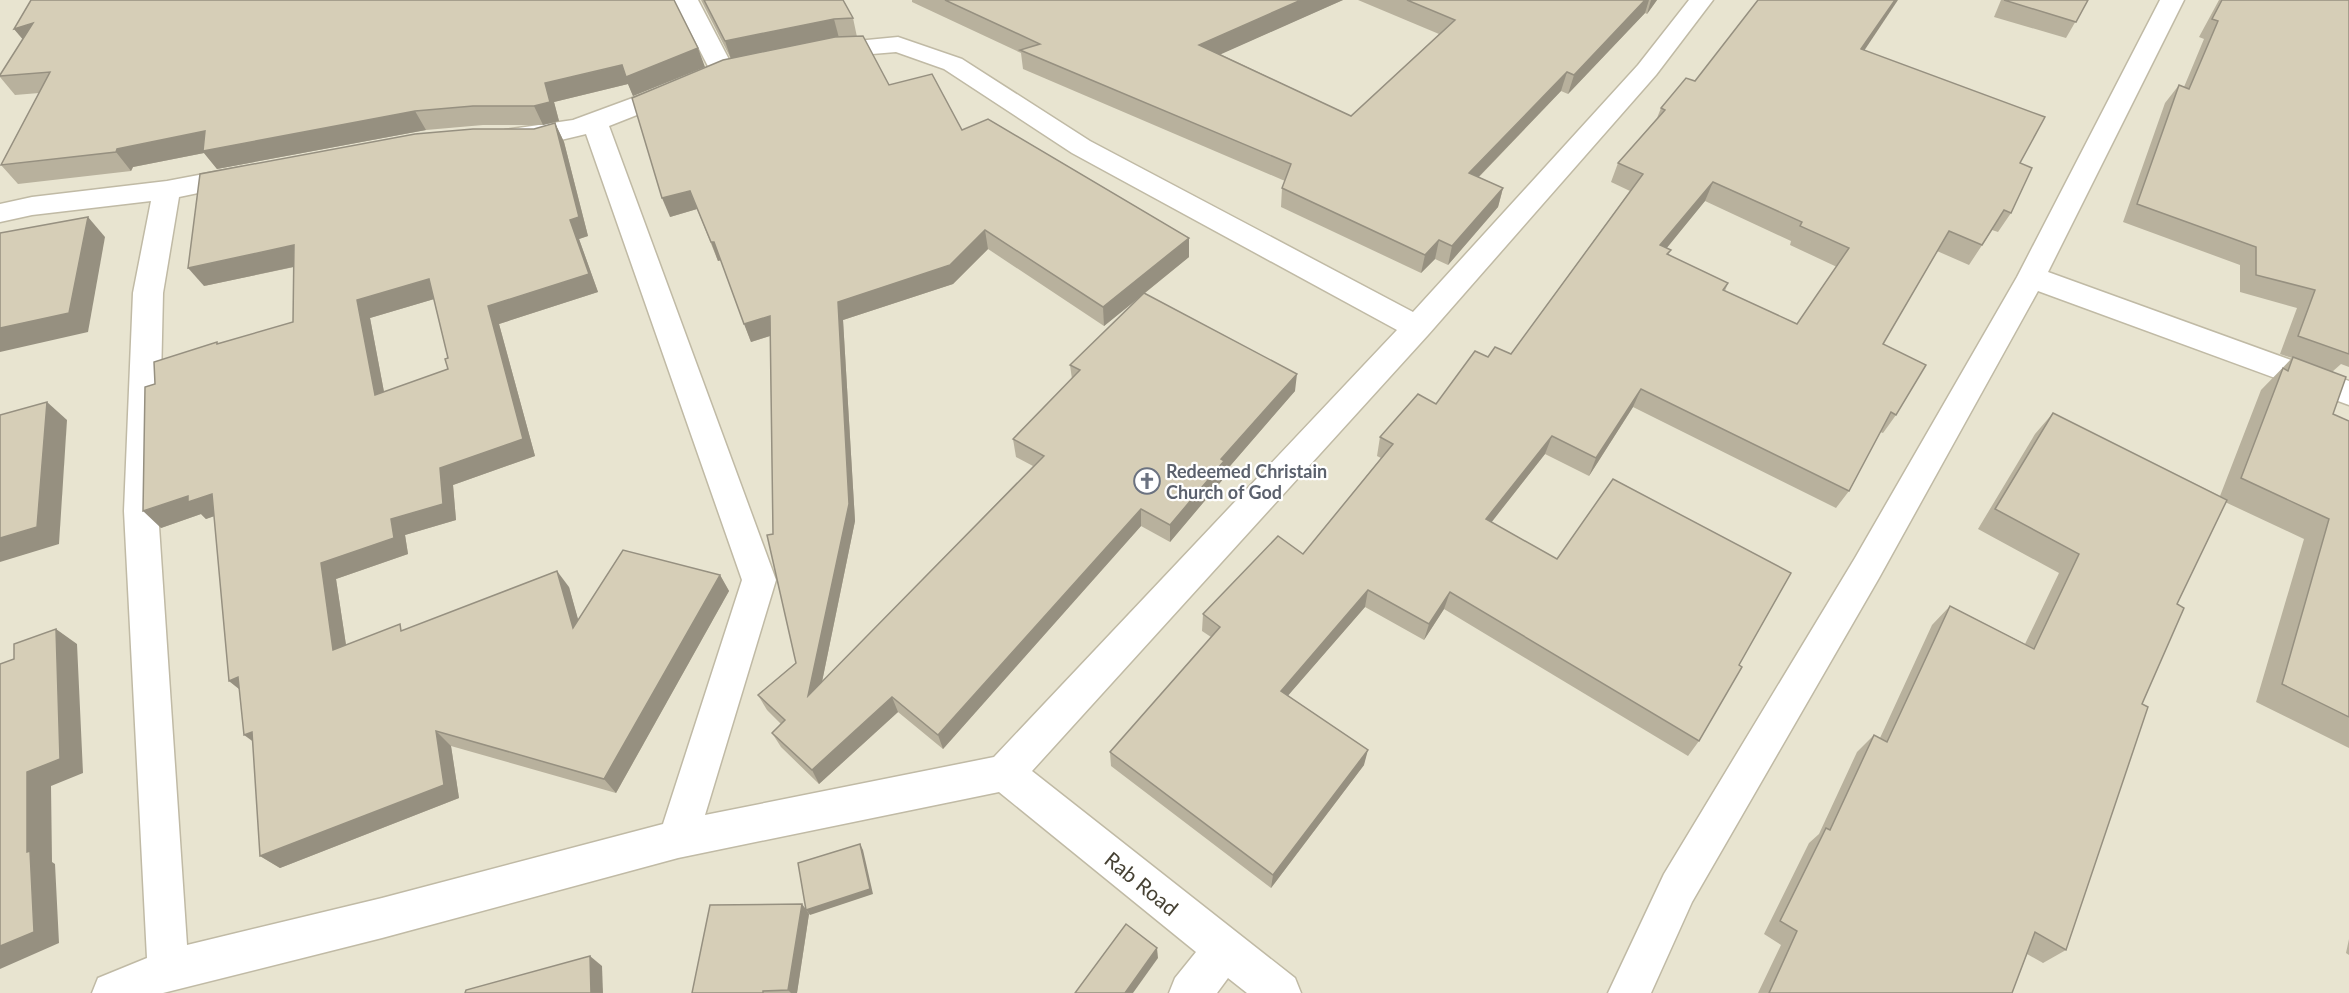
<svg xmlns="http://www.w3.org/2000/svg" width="2349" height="993" font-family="Lato,sans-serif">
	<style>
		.residential { fill: #e8e4d0 }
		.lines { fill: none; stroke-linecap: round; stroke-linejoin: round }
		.street-casing { stroke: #c0baa5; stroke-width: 3 }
		.street { fill: #fff; fill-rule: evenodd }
		.wall { fill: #b8b19d; fill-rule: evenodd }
		.shaded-wall { fill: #969080 }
		.building { fill: #d6ceb7; stroke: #969080; stroke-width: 1.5; fill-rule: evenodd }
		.labels { text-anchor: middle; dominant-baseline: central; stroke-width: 4.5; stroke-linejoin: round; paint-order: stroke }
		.worship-label { font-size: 18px; font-weight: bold; fill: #5b616d; stroke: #fff; text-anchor: start }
		.near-street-label { font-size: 21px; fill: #464133; stroke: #fff }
	</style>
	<rect width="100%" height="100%" fill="#f4f1e3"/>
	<rect class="residential" x="0" y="0" width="2349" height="993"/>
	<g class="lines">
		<g class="street-casing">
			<g id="street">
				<polygon points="674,0 698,0 735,71 731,76 722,79 713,76"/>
				<path d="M1689 0H1713L1656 75 1428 335 1032 771 1295 978 1301 993H1247L1228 978 1217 993H1169L1175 978 1196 952 999 792 678 858 382 938 163 993H92L98 978 147 958 124 511 133 293 151 201 32 215 0 222V204L32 197 167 181 241 167 251 170 255 176 251 182 179 197 163 293 158 511 187 945 382 898 663 824 742 580 586 134C561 140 530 149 505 142L501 136 505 130 573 120 676 82 685 84 689 90 685 96 609 126 776 580 705 815 994 757 1397 330 1072 153 944 69 896 52 824 58 815 55 812 50 815 45 898 37 962 59 1090 141 1413 312 1638 65Z"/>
				<polygon points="2160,0 2184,0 2048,272 2349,381 2349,405 2038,291 1879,578 1692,902 1651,993 1608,993 1664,874 1855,558 2017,277"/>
			</g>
		</g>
		<use href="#street" class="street"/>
	</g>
	<g class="wall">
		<path d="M701 0H843L853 18 857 37 889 85 962 130 1189 257 1145 293 1295 391 1224 473V478L1170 542 1141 526 943 749 898 712 819 784 781 747 772 733 781 724 767 710 758 695 796 663 773 534 770 336 751 342 721 260 718 261 697 209 670 217 731 59ZM988 249 1104 326 1140 297 1070 365 1072 379 1013 439 1016 457 1033 466 822 682 855 521 843 320 953 284Z"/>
		<polygon points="912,0 1343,0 1220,54 1351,116 1439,34 1358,0 1657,0 1647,14 1645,13 1568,94 1561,91 1479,177 1503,188 1498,207 1448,265 1435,259 1421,273 1281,207 1282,188 1285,181 1023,69 1021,53 912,2"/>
		<polygon points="2001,0 2088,0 2066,38 1994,17"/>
		<polygon points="2219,0 2349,0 2349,367 2341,364 2332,372 2333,414 2349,421 2349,748 2256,702 2304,539 2225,502 2177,604 2142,704 2066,950 2043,963 2027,954 2012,993 1758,993 1781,945 1764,934 1809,843 1819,834 1857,752 1874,735 1880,738 1932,625 1950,606 2025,644 2059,573 1978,529 2035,434 2053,413 2220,496 2261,390 2292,358 2280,354 2297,308 2240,292 2240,265 2123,222 2165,103 2179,85 2184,87 2204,39 2199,37"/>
		<polygon points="14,29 705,67 633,96 628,84 554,102 559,121 543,125 483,125 426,130 217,169 204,153 133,167 131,171 18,184 1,165 39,93 15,95 0,77 0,75 23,39"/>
		<path d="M1864 50 2020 163 2011 213 1998 232 1992 230 1969 265 1937 251 1883 344 1896 415 1883 433 1880 432 1849 491 1836 508 1633 407 1589 476 1545 454 1491 522 1739 665 1699 741 1688 756 1444 609 1424 640 1365 607 1288 695 1364 765 1271 888 1111 766 1110 752 1211 637 1202 631 1203 614 1303 554 1381 458 1377 456 1380 437 1436 404 1488 357 1511 354 1630 191 1611 182 1618 163 1657 118 1661 108 1695 81ZM1705 201 1791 241 1790 245 1837 267 1797 324 1725 291 1728 283 1668 255 1671 250 1666 248Z"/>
		<path d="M555 123 564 142 588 236 579 239 598 292 499 324 535 456 453 485 456 520 405 535 408 554 336 579 346 645 569 587 578 620 720 575 729 591 616 793 451 746 459 798 280 868 260 856 253 741 239 689 229 681 214 516 206 519 201 514 161 528 155 384 219 344 293 322 294 267 204 286 534 129ZM434 299 448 358V369L384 392 370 318Z"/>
		<polygon points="802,904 809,914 797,993 692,993"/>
		<polygon points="2349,939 2349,955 2346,953"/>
	</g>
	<g class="shaded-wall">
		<polygon points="1301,0 1343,0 1199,64 1199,45"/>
		<polygon points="1645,0 1649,0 1645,13 1568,94 1574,75"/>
		<polygon points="1651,0 1657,0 1647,14"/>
		<polygon points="1895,0 1898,0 1852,69 1861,49"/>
		<polygon points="834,19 839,38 731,59 725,41"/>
		<polygon points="33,23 30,48 14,29"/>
		<polygon points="698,48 705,67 633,96 628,84 554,102 559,121 543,125 534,106 545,83"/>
		<polygon points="1567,72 1561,91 1464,192 1469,173"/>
		<polygon points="415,111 426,130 217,169 204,153 133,167 131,171 116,152 117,149 205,131"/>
		<polygon points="555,123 564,142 588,236 579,239 598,292 499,324 535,456 453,485 456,520 405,535 408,554 336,579 349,665 333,650 321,563 391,519 440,468 488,306 570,220"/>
		<polygon points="1713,182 1705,201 1653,265 1660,245"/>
		<polygon points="1503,188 1498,207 1448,265 1452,246"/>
		<polygon points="690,191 697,209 670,217 662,198"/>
		<polygon points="88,217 105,237 88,332 0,352 0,328"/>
		<polygon points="985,230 988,249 953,284 843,320 855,521 816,711 808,696 838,302"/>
		<polygon points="1189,238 1189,257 1104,326 1103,307"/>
		<polygon points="1439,240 1435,259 1421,273 1425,255"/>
		<polygon points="711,242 714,242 721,260 718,261"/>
		<polygon points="294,245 307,264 204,286 188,268"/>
		<polygon points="429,279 441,297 370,318 388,413 375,395 357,300"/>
		<polygon points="770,316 776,334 751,342 744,324"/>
		<polygon points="1297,374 1295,391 1224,473 1224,478 1170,542 1170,525 1221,459"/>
		<polygon points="1641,389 1633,407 1589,476 1596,458"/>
		<polygon points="47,402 67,420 59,544 0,562 0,538"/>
		<polygon points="1552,436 1545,454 1480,537 1486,519"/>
		<polygon points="212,494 229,511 206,519 201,514 161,528 143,511 188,496"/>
		<polygon points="1141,509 1141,526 943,749 938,735"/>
		<polygon points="557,571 569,587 585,644 573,628"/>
		<polygon points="720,575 729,591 616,793 604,779"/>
		<polygon points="1368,590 1365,607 1279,706 1281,691"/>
		<polygon points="1450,592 1444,609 1424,640 1429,624"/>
		<polygon points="56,629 77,644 83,773 51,786 52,862 55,864 59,943 0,969 0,946 27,852 27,772"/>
		<polygon points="238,677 248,696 229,681"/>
		<polygon points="892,697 898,712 819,784 812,770"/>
		<polygon points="436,731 451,746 459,798 280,868 260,856"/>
		<polygon points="252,732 263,749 244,735"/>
		<polygon points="1368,750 1364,765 1271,888 1273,875"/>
		<polygon points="860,844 863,850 873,894 810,915 806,910"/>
		<polygon points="802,904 809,914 797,993 791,993 788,990"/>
		<polygon points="1157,948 1158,958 1133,993 1125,993"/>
		<polygon points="590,956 602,966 603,993 591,993"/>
	</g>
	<g class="building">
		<polygon points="31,0 674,0 698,48 626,77 622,65 545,83 550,102 534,106 473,106 415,111 203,151 205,131 117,149 116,152 1,165 50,72 0,76 0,75 33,23 14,29"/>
		<polygon points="704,0 843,0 853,18 834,19 725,41"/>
		<polygon points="945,0 1301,0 1199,45 1351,116 1455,20 1407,0 1645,0 1574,75 1567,72 1469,173 1503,188 1452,246 1439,240 1425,255 1282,188 1291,164 1020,50 1040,44"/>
		<path d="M1758 0H1895L1861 49 2045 117 2020 163 2032 168 2011 213 2004 210 1982 245 1949 231 1883 344 1926 365 1896 415 1891 412 1849 491 1641 389 1596 458 1552 436 1486 519 1557 559 1613 479 1791 573 1739 665 1742 667 1699 741 1450 592 1429 624 1368 590 1281 691 1368 750 1273 875 1110 752 1220 627 1203 614 1278 536 1303 554 1393 444 1380 437 1418 394 1436 404 1475 351 1488 357 1495 347 1511 354 1643 174 1618 163 1665 110 1661 108 1686 78 1695 81ZM1713 182 1802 222 1800 226 1849 248 1797 324 1723 290 1728 283 1667 254 1671 250 1660 245Z"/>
		<polygon points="2004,0 2088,0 2076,22"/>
		<polygon points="2222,0 2349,0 2349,354 2298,336 2315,290 2256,275 2256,247 2137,204 2179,85 2189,89 2218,21 2212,19"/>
		<polygon points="863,36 889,85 932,74 962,130 988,119 1189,238 1103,307 985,230 950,265 838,302 849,504 808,696 1044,456 1013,439 1080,370 1070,365 1144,293 1297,374 1221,459 1224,461 1170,525 1141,509 938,735 892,697 812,770 772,733 785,720 758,695 796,663 767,535 773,534 770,316 744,324 714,242 711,242 690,191 662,198 632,98 723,60 835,37"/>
		<path d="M555 123 579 217 570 220 589 274 488 306 523 439 440 468 443 504 391 519 394 538 321 563 333 650 400 624 401 631 557 571 573 628 623 550 720 575 604 779 436 731 444 785 260 856 252 732 244 735 238 677 229 681 212 494 188 502V496L143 511 145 387 155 384 154 362 217 342V344L293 322 294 245 188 268 200 174 415 134 473 129H534ZM429 279 448 358 445 359 448 369 375 395 357 300Z"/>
		<polygon points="88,217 69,313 0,328 0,233"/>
		<polygon points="2293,357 2346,377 2333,414 2349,421 2349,717 2282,684 2329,519 2241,478 2283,368 2288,371"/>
		<polygon points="47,402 37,527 0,538 0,415"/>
		<polygon points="2053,413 2227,500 2177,604 2184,608 2142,704 2148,707 2066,950 2035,932 2012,993 1769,993 1797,931 1780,921 1826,828 1830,830 1874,735 1887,742 1950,606 2034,649 2079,554 1995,509"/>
		<polygon points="56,629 60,759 27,772 27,852 30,851 34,932 0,946 0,664 14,659 14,644"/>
		<polygon points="860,844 870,889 806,910 798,863"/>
		<polygon points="802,904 788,990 763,991 763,993 692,993 710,905"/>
		<polygon points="1126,924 1157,948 1125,993 1075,993"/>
		<polygon points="590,956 591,993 465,993 466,990"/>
	</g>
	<defs>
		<g id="church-ring" transform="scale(1.35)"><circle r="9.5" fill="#fff" stroke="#6b7280" stroke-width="1.5"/><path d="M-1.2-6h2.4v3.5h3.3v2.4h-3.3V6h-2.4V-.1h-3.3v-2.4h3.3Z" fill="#6b7280"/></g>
	</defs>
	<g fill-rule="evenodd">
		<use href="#church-ring" x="1147" y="481"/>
	</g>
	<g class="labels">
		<g class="worship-label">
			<text x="1166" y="471">Redeemed Christain<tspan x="1166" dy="21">Church of God</tspan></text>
		</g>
		<g class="near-street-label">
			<text transform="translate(1142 883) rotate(39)">Rab Road</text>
		</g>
	</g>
</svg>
